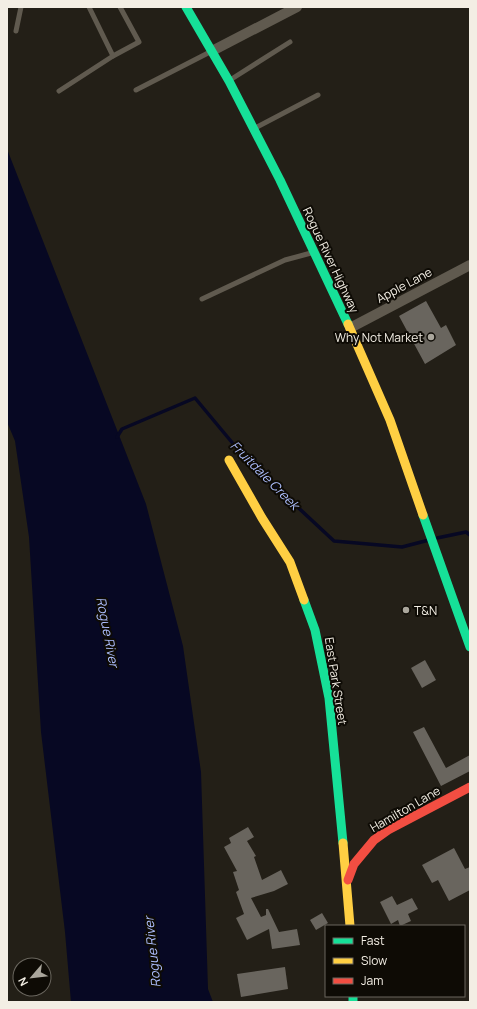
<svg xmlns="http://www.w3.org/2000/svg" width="477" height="1009" font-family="Manrope,sans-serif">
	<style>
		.water { fill: #070823 }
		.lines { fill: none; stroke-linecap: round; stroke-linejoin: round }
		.stream { stroke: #070823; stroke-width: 3.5 }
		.building { fill: #69655e }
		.lane { stroke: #605a4f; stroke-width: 5 }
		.street { stroke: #605a4f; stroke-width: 10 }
		.fast { stroke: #16e098; stroke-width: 9 }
		.slow { stroke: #ffcf43; stroke-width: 9 }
		.jam { stroke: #f24e42; stroke-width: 9 }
		.poi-dot { fill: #aaa69c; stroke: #0e0b05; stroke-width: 1.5 }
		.labels { text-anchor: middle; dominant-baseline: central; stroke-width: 4; stroke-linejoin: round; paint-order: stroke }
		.street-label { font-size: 12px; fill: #f3eee4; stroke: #0e0b05 }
		.poi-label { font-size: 12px; fill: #f3eee4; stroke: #0e0b05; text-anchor: end }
		.water-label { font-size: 13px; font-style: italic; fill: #adbefe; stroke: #0e0b05 }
	</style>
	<rect width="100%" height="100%" fill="#231f17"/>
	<polygon class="water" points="7,149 146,504 183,646 201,772 208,989 213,1002 71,1002 65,932 41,732 29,537 15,441 7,422"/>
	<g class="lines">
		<g class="stream">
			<polyline points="117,437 122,429 195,398 245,458 334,541 402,547 429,540"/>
			<polyline points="437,538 466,532 470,535"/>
		</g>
	</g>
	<g class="building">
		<polygon points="426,301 441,328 446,325 456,345 425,364 399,316"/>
		<polygon points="425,660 436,680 422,688 411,668"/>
		<polygon points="424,727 446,768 470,755 470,771 441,786 413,732"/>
		<polygon points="248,827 254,837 247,841 256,856 254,857 262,880 281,870 288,884 274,891 251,898 261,917 266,915 266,909 268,909 279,932 297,929 300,945 272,949 269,929 247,940 236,918 244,914 236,892 239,890 233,872 237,871 224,847 231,843 229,838"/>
		<polygon points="454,848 465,869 470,867 470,890 449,901 438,880 432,883 422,865"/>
		<polygon points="392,896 397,905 412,898 418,909 408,914 411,921 400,926 398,920 391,924 380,902"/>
		<polygon points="322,913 328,923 316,930 310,920"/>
		<polygon points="285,967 288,989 241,997 237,974"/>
	</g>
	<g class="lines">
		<g class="lane">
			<polyline points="16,31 21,7"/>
			<polyline points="113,56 139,42 120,7"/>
			<polyline points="230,80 290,42"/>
			<polyline points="136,90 210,52"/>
			<polyline points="59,91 113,56 89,7"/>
			<polyline points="255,128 318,95"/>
			<polyline points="202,299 285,260 311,253"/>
		</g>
		<g class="street">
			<polyline points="212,51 297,7"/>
			<polyline points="350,328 470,265"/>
		</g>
		<g class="fast">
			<polyline points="186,7 229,81 280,180 348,324"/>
			<polyline points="423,515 470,647"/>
			<polyline points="304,600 315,630 329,698 343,843"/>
			<polyline points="353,996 353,1002"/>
		</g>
		<g class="slow">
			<polyline points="348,324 390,420 423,515"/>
			<polyline points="229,460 262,518 290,562 304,600"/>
			<polyline points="343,843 350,926"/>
		</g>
		<polyline class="jam" points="348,880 354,864 374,840 388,830 470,787"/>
	</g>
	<g class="poi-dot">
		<circle cx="431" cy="337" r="4"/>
		<circle cx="406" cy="610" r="4"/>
	</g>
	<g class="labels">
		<g class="street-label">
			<text transform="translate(331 260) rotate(65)">Rogue River Highway</text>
			<text transform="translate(404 285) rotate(-28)">Apple Lane</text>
			<text transform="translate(336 681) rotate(81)">East Park Street</text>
			<text transform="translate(405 809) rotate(-30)">Hamilton Lane</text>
		</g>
		<g class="poi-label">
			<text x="423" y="337">Why Not Market</text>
			<text x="414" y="610" text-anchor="start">T&amp;N</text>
		</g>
		<g class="water-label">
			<text transform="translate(265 475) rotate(45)">Fruitdale Creek</text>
			<text transform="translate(108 632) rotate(79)">Rogue River</text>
			<text transform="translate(152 952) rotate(-96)">Rogue River</text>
		</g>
	</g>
	<rect width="477" height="1009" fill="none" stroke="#f3eee4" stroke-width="16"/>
	<rect x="325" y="925" width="140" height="72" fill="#0e0b05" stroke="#6a665e"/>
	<rect x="333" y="938" width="20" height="6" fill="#16e098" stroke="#6a665e"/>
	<text x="361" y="945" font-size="12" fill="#f3eee4">Fast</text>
	<rect x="333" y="958" width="20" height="6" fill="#ffcf43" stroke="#6a665e"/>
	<text x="361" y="965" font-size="12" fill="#f3eee4">Slow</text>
	<rect x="333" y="978" width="20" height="6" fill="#f24e42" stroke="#6a665e"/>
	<text x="361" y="985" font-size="12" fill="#f3eee4">Jam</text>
	<g transform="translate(32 977) rotate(242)"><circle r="19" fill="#0e0b05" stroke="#6a665e"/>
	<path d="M0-3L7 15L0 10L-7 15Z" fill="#aaa69c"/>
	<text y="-6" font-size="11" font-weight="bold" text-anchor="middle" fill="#f3eee4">N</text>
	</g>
</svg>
